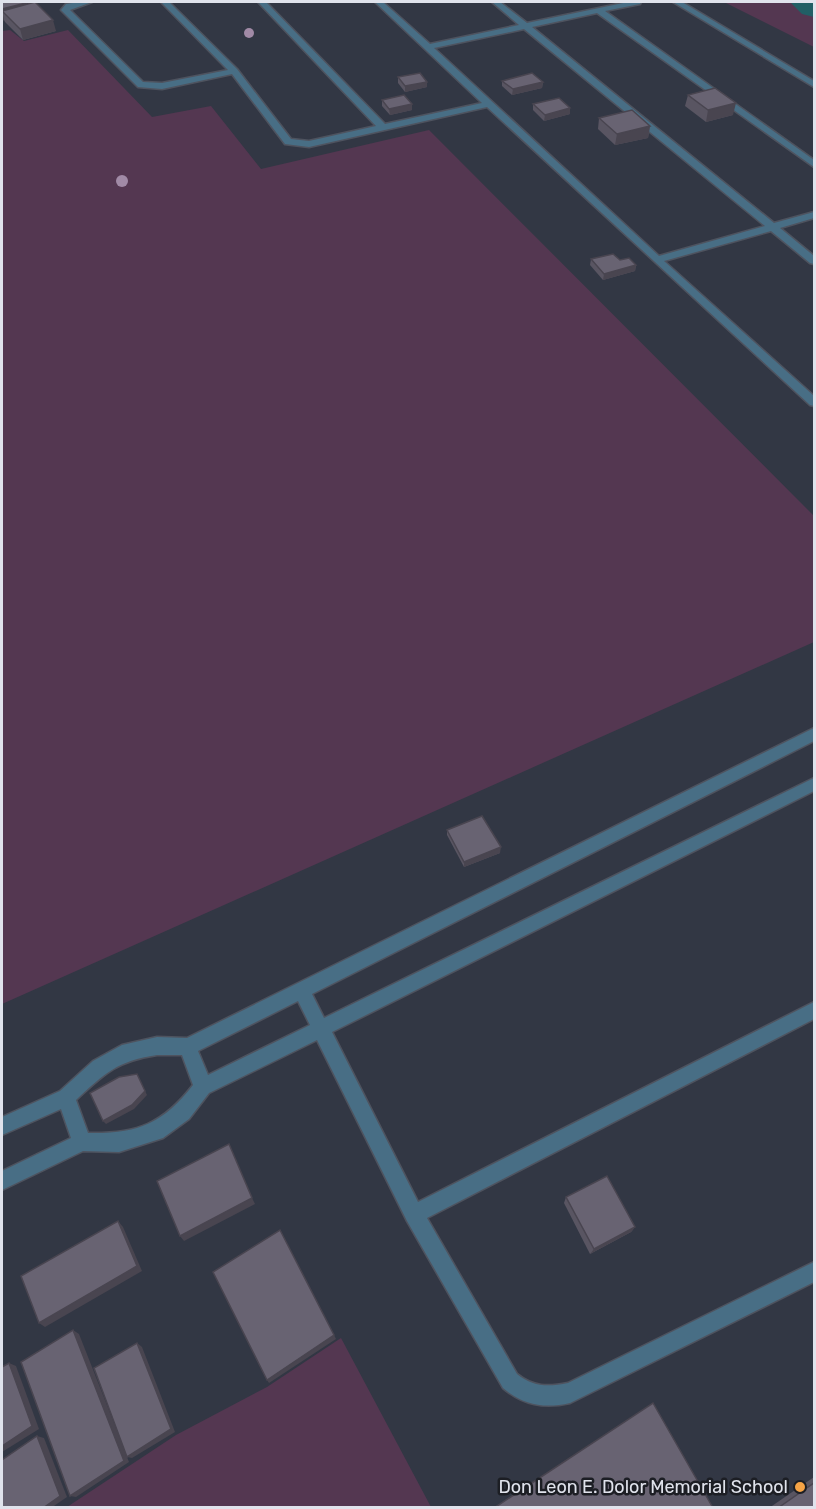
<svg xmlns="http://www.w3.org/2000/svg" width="816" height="1509" font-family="Rubik,sans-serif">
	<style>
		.green { fill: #543751 }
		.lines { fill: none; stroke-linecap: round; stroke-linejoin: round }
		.river { fill: #215f65; fill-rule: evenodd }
		.street-casing { stroke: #4e535f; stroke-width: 3 }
		.street { fill: #486e85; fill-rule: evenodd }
		.tree { fill: #a18aa6 }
		.wall { fill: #595562 }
		.shaded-wall { fill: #494550 }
		.building { fill: #686372; stroke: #494550; stroke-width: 1.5 }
		.poi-dot { fill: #f5a346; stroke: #1c1e24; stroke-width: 2 }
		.labels { text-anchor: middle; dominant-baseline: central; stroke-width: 5; stroke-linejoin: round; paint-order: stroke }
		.near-poi-label { font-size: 18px; fill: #e0e3ec; stroke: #1c1e24; text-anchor: end }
	</style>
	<rect width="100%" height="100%" fill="#323744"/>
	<g class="green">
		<polygon points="724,2 814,2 814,47"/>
		<polygon points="10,30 24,41 68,30 152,117 211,106 261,169 429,130 814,516 814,642 2,1004 2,31"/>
		<polygon points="341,1338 431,1507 67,1507 176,1435 267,1387"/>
	</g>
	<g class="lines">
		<polygon class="river" points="790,2 814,2 814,17 802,14"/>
		<g class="street-casing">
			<g id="street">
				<path d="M79 2H92L70 10 143 82 162 83 228 70 161 2H169L237 69 291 139 309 141 376 126 258 2H266L385 124 482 103 375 2H383L430 44 519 25 492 2H500L527 23 628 2H641L640 4 605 11 814 160V167L597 13 532 27 774 223 814 212V218L780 228 814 256V264L810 263 771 231 664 261 814 396V406L810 405 487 107 309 147 285 144 232 74 162 89 138 87 61 10 66 4ZM524 29 765 226 659 256 434 48Z"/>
				<polygon points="673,2 682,2 814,81 814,87"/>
				<path d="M814 728V741L312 994 324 1018 814 778V791L332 1032 418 1202 814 1002V1019L427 1218 517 1374C533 1387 548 1387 568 1383L814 1262V1282L570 1403C544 1409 523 1405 503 1388L407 1221 317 1040 209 1093 189 1119 163 1138 119 1152 83 1151 2 1190V1171L71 1138 61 1109 2 1135V1117L60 1091 93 1061 122 1045 157 1037 187 1038ZM298 1001 310 1025 208 1075 198 1051ZM157 1055H182L193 1085C163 1124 137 1134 88 1133L76 1100C105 1073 117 1061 157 1055Z"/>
			</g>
		</g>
		<use href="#street" class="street"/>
	</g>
	<g class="tree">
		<circle cx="249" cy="33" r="5"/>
		<circle cx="122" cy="181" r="6"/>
	</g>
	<g class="wall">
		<polygon points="2,2 26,3 56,31 23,40 5,22 4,20 2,21"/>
		<polygon points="398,77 427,82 427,87 405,92 398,83"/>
		<polygon points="502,81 543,82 542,88 512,95 502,86"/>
		<polygon points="688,95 733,115 706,122 685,106"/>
		<polygon points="382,100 412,110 390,115 382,106"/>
		<polygon points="533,104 570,114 544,121 533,110"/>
		<polygon points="599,118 650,126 648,138 615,145 598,129"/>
		<polygon points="591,259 620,260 636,265 635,271 603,280 590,265"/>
		<polygon points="447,830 500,853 464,867 447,835"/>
		<polygon points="566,1197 635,1227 631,1232 590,1254 564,1203"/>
		<polygon points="814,1477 814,1508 769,1508"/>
	</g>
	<g class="shaded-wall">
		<polygon points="26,3 29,14 2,11 4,20 2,21 2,9"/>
		<polygon points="53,20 56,31 23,40 20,29"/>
		<polygon points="427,82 427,87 405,92 405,86"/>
		<polygon points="543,82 542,88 512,95 513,89"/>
		<polygon points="736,103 733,115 706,122 708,110"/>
		<polygon points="412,104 412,110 390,115 389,109"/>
		<polygon points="570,108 570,114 544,121 545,115"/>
		<polygon points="650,126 648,138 615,145 617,134"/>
		<polygon points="636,265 635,271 603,280 604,274"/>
		<polygon points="501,847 500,853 464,867 464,862"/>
		<polygon points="137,1074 147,1095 134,1109 106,1124 103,1121"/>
		<polygon points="252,1198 255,1204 184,1241 180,1236"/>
		<polygon points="118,1221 123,1227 142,1271 45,1327 39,1323"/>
		<polygon points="635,1227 631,1232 590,1254 594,1249"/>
		<polygon points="73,1330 79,1334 127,1456 137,1343 142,1347 175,1432 132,1458 127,1457 129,1462 76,1497 70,1496"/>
		<polygon points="334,1335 336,1339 269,1383 267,1380"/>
		<polygon points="9,1363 16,1366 39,1429 2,1452"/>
		<polygon points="37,1436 44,1438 67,1497 51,1508 43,1508"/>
	</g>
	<g class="building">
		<polygon points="2,2 25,2 26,3 2,9"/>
		<polygon points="35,2 53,20 20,29 2,11"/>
		<polygon points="420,73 427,82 405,86 398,77"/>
		<polygon points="532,73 543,82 513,89 502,81"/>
		<polygon points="715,88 736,103 708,110 688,95"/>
		<polygon points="404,95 412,104 389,109 382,100"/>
		<polygon points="559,98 570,108 545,115 533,104"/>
		<polygon points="632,110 650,126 617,134 599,118"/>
		<polygon points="613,254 620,260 629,258 636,265 604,274 591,259"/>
		<polygon points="482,816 501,847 464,862 447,830"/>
		<polygon points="137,1074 145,1091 132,1105 103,1121 90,1093 119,1077"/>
		<polygon points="229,1144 252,1198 180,1236 157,1181"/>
		<polygon points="607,1176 635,1227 594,1249 566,1197"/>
		<polygon points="118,1221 137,1266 39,1323 21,1276"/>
		<polygon points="280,1230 334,1335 267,1380 213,1272"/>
		<polygon points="73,1330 124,1461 70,1496 21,1362"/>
		<polygon points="137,1343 171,1429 127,1457 94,1368"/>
		<polygon points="9,1363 32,1426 2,1446 2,1367"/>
		<polygon points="653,1403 713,1508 494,1508"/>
		<polygon points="37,1436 60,1496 43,1508 2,1508 2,1460"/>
		<polygon points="814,1483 814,1508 778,1508"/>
	</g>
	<circle class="poi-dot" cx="800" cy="1487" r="6"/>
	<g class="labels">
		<g class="near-poi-label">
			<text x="788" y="1487">Don Leon E. Dolor Memorial School</text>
		</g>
	</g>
	<rect width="816" height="1509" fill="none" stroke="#e0e3ec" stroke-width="6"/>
</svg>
